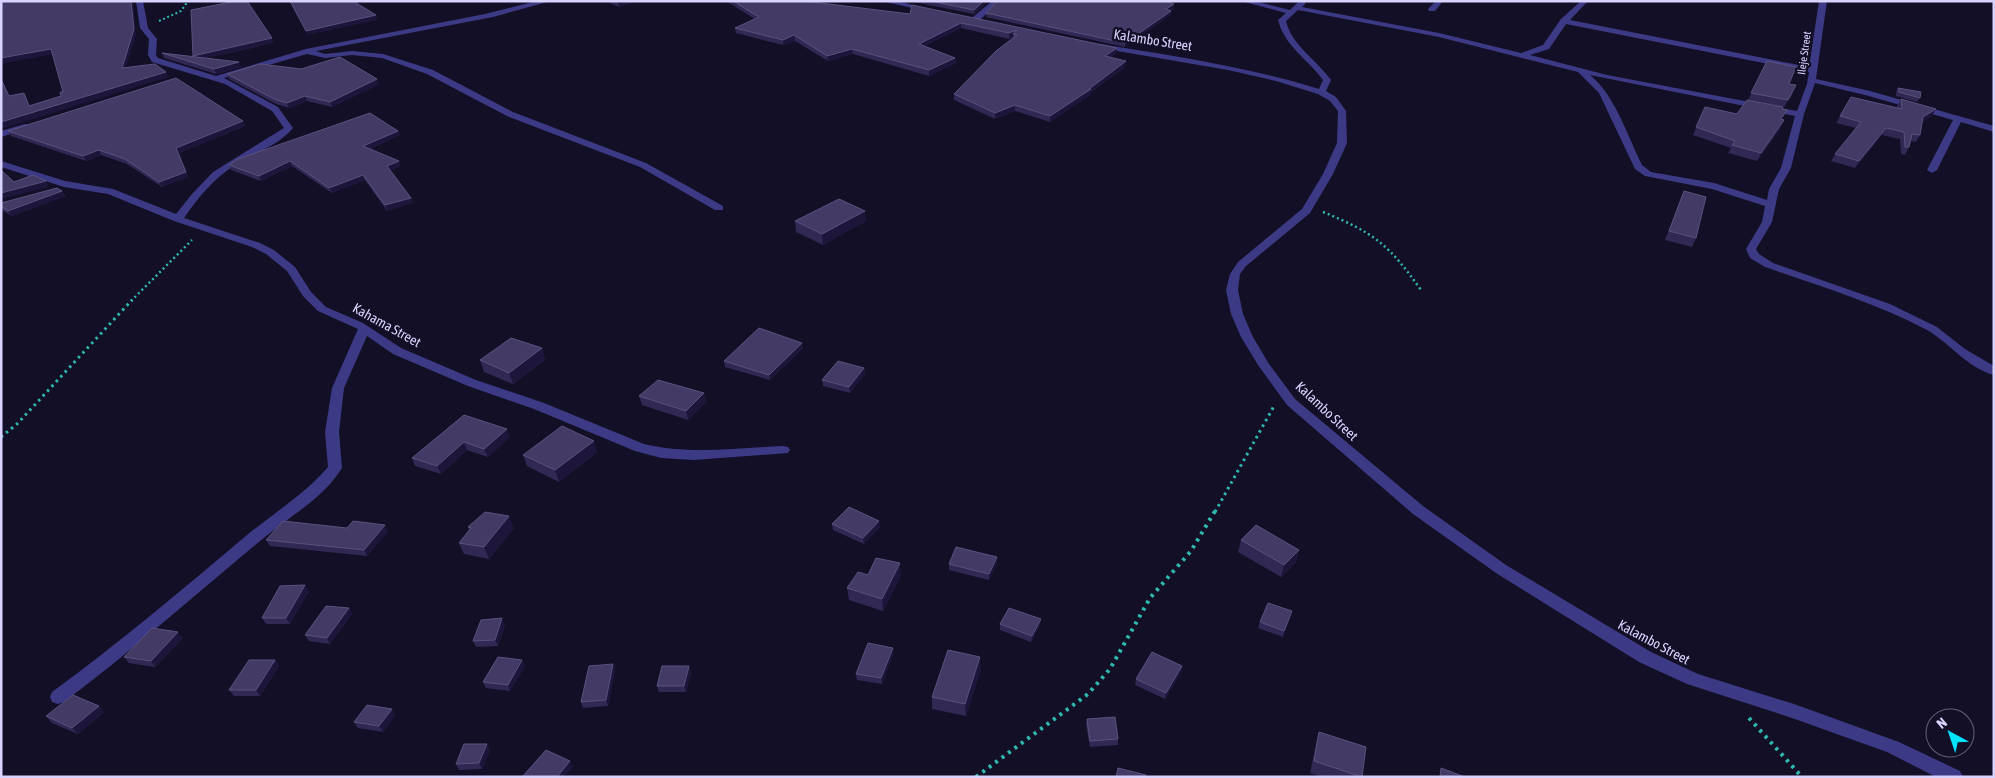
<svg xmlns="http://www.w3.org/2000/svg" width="1995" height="778" font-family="'Asap Condensed',sans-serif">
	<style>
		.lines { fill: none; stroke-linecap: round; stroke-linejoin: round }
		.path-far3 { stroke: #2fb8b0; stroke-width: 2; stroke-dasharray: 2 2.5; stroke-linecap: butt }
		.path-far2 { stroke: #2fb8b0; stroke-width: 2.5; stroke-dasharray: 2 3; stroke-linecap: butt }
		.path-far1 { stroke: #2fb8b0; stroke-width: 3; stroke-dasharray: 2.5 4; stroke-linecap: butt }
		.path { stroke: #2fb8b0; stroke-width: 4; stroke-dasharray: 3 5; stroke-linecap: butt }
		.street { fill: #3d3a85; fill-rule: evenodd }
		.wall { fill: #312854 }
		.shaded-wall { fill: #1d163a }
		.building { fill: #433a66; stroke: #5a527e }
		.labels { text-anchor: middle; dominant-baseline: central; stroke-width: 5; stroke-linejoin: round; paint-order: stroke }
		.far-street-label { font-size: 11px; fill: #d9d4ff; stroke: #130f26 }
		.street-label { font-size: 14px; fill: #d9d4ff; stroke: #130f26 }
	</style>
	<rect width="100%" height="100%" fill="#130f26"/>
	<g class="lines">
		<polyline class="path-far3" points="159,21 181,11 188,1"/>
		<g class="path-far2">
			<path d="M1323 212C1375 233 1389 245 1421 290"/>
			<polyline points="131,301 192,240"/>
		</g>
		<g class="path-far1">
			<polyline points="1,437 17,424 132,300"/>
			<polyline points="1215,512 1274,406"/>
		</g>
		<g class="path">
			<polyline points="1749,718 1802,777"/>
			<polyline points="976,777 1088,694 1110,669 1150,598 1191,551 1215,511"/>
		</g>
		<g class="street">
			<path d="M136 1H143L148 28 157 39 156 55 158 58 216 76 306 49 485 14 537 1H551L493 17 316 51 325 54 352 51 383 54 433 70 513 112 646 163 723 206V210H715L640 167 507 116 427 74 382 58 352 55 325 58 307 54 224 78 278 107 293 128C278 146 254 153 235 165 214 178 198 198 184 218L260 243 274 250 295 267 311 292 326 307 363 323 401 348 476 380 544 403 644 444C689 455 737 448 783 446L788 447 790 450 788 453 694 460 661 458 635 451 534 409 468 386 393 354 367 336 344 388 339 432 342 468C323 499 287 518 260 541 195 595 132 651 64 702L58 704 52 702 50 697 52 692C119 643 183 589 247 535 274 513 305 494 328 467L325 432 332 388 358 329 318 311 303 296 287 271 266 254 252 247 174 221 108 194 64 187 1 167V161L65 181 113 189 176 214 192 194 213 172 284 128 272 111 225 84 152 62 148 55 149 39 140 28Z"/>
			<polygon points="881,1 897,1 930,9 926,11"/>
			<polygon points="992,1 999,1 979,21 973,21 973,17"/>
			<path d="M1241 1H1254L1290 10 1299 1H1304L1306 3 1302 7 1439 33 1521 53 1543 45 1561 19 1581 1H1588L1570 20 1809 67 1819 1H1827L1816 79 1870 91 1994 126V132L1961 122 1937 170 1932 173 1927 170 1953 120 1865 95 1815 83 1804 114 1791 168 1779 189 1772 222 1756 249 1759 254 1773 263 1890 304 1937 327 1965 349 1994 366V375C1967 368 1950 343 1927 330 1876 303 1820 286 1765 267L1750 258 1746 249 1762 222 1765 206 1712 189 1645 176 1635 169 1599 93 1578 72 1439 37 1298 10 1286 21C1292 46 1316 59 1331 80L1326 91 1336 97 1346 111 1347 143 1333 174 1310 213 1246 266 1240 274 1238 290 1243 314 1253 337 1269 364 1295 399 1423 506 1506 565 1651 652 1698 674 1794 704 1899 742 1960 771 1963 777H1936L1887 752 1792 718 1687 684 1639 662 1496 573 1413 514 1287 405 1258 365 1241 337 1231 314 1226 290 1230 274 1238 262 1302 209 1323 174 1337 143 1338 111 1330 101 1318 94 1276 81 1228 70 1100 48 1096 46 1100 44C1174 56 1247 67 1319 89L1323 80C1308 59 1285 47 1278 20L1286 13ZM1566 24 1809 72 1807 84 1797 111 1607 75 1530 55 1549 49ZM1590 75 1795 116 1781 168 1769 189 1767 200 1714 183 1651 172 1642 165C1628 137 1615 95 1590 75Z"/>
			<polygon points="1436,1 1443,1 1435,11 1429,11 1428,9"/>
			<polygon points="25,124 28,125 28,129 1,137 1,131"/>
		</g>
	</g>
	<g class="wall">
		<polygon points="606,1 636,1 619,7"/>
		<polygon points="726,1 804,1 910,14 1117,48 1116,54 1111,57 1125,67 1091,92 1090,95 1050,122 1015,111 995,119 954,100 954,94 1013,39 1013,37 1009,39 961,28 925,46 955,58 956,63 929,76 853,54 828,61 795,41 783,45 736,33 735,28 755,19"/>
		<polygon points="913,1 989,1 974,14 914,2"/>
		<polygon points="1174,8 1171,11 1170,15 1125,47 986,17 986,13"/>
		<polygon points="274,43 205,58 241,67 216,74 164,58 162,53 193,57"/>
		<polygon points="1767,61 1789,84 1793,93 1784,107 1748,100"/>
		<polygon points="227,74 379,84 332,107 307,101 289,108 276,104 229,79"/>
		<polygon points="1898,88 1920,98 1917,102 1896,96 1896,92"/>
		<polygon points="1901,99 1932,116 1922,122 1920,135 1916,142 1911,141 1909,147 1905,155 1901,154 1900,139 1882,135 1855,168 1831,161 1835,154 1856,128 1836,123 1840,116 1897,108 1897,106"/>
		<polygon points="1705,107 1737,114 1782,109 1781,128 1757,161 1728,153 1731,148 1693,135"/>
		<polygon points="243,121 245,126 179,153 188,177 162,187 127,164 101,155 86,161 11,136 8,131"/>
		<polygon points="398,131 400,135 370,149 401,166 390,170 411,198 413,203 387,211 365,180 332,193 292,166 261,181 231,170 229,165"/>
		<polygon points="62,191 66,196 12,216 3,211 1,208 1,203"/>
		<polygon points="1684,191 1696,238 1692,247 1665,240"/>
		<polygon points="795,221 866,221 823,245 796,232"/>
		<polygon points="542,348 545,360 513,384 484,372 480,360"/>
		<polygon points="803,348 770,380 725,367 724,361"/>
		<polygon points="864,368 865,374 850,393 823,386 822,380"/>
		<polygon points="704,393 706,402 688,420 642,405 639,396"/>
		<polygon points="464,415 510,437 488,457 467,450 441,474 415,466 412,458"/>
		<polygon points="597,452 559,482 527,466 523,455"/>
		<polygon points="832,524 880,527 864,544 833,530"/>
		<polygon points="468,527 514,528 489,559 464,554 459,543 469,530"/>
		<polygon points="347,528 388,531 367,556 270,546 266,540"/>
		<polygon points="1241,540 1299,550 1296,562 1281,577 1238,552"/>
		<polygon points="997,563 989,580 949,570 949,564"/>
		<polygon points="868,575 901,575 883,611 849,600 847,588"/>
		<polygon points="309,591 290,624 266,624 262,618"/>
		<polygon points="349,608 352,614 330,644 309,641 305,635"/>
		<polygon points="1290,618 1283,637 1258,628 1260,622"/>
		<polygon points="1000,624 1040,625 1031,642 1000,630"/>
		<polygon points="505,625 498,646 476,647 473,641"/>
		<polygon points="183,638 155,667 129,663 124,657"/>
		<polygon points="893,654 882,684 857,680 856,674"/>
		<polygon points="275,660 279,666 260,696 234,696 229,690"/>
		<polygon points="522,660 525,666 510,691 486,688 483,682"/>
		<polygon points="613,664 615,670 608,706 583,708 581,702"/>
		<polygon points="689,666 691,672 686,692 659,692 657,686"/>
		<polygon points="1182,666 1181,672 1165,699 1135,685 1136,679"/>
		<polygon points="981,669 966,716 932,709 932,697"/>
		<polygon points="99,706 104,712 78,734 52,723 46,716"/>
		<polygon points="395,715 383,732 358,728 354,722"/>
		<polygon points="1087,719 1118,739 1118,745 1090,747 1086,725"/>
		<polygon points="1319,732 1362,777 1322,777 1310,773 1316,744"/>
		<polygon points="490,750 482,769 459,770 456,764"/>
	</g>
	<g class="shaded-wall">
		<polygon points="131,1 133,1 136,35 124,73 122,68"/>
		<polygon points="621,1 636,1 619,7 618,2"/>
		<polygon points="984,1 989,1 974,14 974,10"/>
		<polygon points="1174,4 1174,8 1166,14 1166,9"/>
		<polygon points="1171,11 1170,15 1125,47 1125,43"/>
		<polygon points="376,15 378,20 307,35 306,31"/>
		<polygon points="961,23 961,28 920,49 919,44"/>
		<polygon points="1017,30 1013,34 1013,37 1009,39 1009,33"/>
		<polygon points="794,35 795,41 783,45 783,40"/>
		<polygon points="272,38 274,43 195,60 193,56"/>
		<polygon points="1117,48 1116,54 1105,62 1105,56"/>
		<polygon points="51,49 54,54 1,64 1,58"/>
		<polygon points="852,49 853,54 828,61 827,56"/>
		<polygon points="955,58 956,63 929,76 929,70"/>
		<polygon points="1126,61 1125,67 1091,92 1090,95 1050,122 1050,116"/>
		<polygon points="239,62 241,67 216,74 214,69"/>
		<polygon points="166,72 169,77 1,129 1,122"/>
		<polygon points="377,79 379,84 332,107 330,102"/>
		<polygon points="1796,85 1793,93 1784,107 1788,100"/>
		<polygon points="305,96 307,101 289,108 287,103"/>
		<polygon points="1015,105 1015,111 995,119 995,113"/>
		<polygon points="1936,109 1932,116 1919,124 1923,117"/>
		<polygon points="1784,120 1781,128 1757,161 1761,153"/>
		<polygon points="243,121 245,126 179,153 188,177 162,187 159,182 176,148"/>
		<polygon points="1886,128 1882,135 1855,168 1859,161"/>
		<polygon points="398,131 400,135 365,151 363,146"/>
		<polygon points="99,150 101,155 86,161 83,156"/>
		<polygon points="290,161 292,166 261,181 259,176"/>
		<polygon points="399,161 401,166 389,171 387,166"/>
		<polygon points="363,175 365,180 332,193 329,188"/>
		<polygon points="46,181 49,187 1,199 1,193"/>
		<polygon points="62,191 66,196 12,216 8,211"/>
		<polygon points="411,198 413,203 387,211 385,205"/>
		<polygon points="865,211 866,221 823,245 822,234"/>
		<polygon points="802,343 803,348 770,380 769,375"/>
		<polygon points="542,348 545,360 513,384 509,373"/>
		<polygon points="864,368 865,374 850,393 849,387"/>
		<polygon points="704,393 706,402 688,420 686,411"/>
		<polygon points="507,429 510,437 488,457 484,449"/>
		<polygon points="594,441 597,452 559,482 555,470"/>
		<polygon points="464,442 467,450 441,474 437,466"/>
		<polygon points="509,516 514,528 489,559 484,547"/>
		<polygon points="879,521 880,527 864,544 863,538"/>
		<polygon points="385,525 388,531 367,556 364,550"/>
		<polygon points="1299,550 1296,562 1281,577 1284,565"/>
		<polygon points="997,557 997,563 989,580 989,574"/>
		<polygon points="900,563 901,575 883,611 882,599"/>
		<polygon points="305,585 309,591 290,624 286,618"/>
		<polygon points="349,608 352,614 330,644 327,638"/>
		<polygon points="1292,611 1290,618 1283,637 1284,631"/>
		<polygon points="502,618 505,625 498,646 495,640"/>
		<polygon points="1041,619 1040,625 1031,642 1032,636"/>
		<polygon points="178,632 183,638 155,667 151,661"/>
		<polygon points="893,648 893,654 882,684 881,678"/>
		<polygon points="980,657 981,669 966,716 965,704"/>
		<polygon points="275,660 279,666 260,696 256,690"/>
		<polygon points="522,660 525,666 510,691 508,685"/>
		<polygon points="613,664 615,670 608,706 606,700"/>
		<polygon points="689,666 691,672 686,692 684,686"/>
		<polygon points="1182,666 1181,672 1165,699 1166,693"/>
		<polygon points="99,706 104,712 78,734 72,728"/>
		<polygon points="392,709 395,715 383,732 379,726"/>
		<polygon points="487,744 490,750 482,769 479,763"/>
		<polygon points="570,761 573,767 564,777 557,777"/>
	</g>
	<g class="building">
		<polygon points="1,1 131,1 134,29 122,68 155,64 166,72 1,122 1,79 9,96 24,93 29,106 61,96 60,92 63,92 51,49 1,58"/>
		<polygon points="236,1 247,1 272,38 193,56 191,10"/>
		<polygon points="290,1 353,1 376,15 306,31"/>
		<polygon points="733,1 804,1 910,14 912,5 1117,48 1105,56 1126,61 1089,89 1091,89 1050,116 1015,105 995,113 954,94 996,51 1017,35 1013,34 1017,30 1009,33 961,23 919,44 955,58 929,70 852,49 827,56 794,35 783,40 735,28 759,17"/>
		<polygon points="930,1 984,1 974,10"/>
		<polygon points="997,1 1166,1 1174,4 1166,9 1171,11 1125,43 986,13"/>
		<polygon points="162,53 239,62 214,69"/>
		<polygon points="340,57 377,79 330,102 305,96 287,103 274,99 227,74 260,64 301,69"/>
		<polygon points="1767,61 1796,67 1789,84 1796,85 1788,100 1751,93"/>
		<polygon points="176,78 243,121 176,148 186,172 159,182 125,159 99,150 83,156 8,131"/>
		<polygon points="1898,88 1921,92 1920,98 1899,92"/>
		<polygon points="1851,97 1902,109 1901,99 1936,109 1923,117 1920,135 1912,134 1909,147 1905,147 1904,132 1886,128 1859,161 1835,154 1861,122 1840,116"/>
		<polygon points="1747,100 1783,107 1782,109 1787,110 1781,119 1784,120 1761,153 1732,145 1735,141 1696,127 1705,107 1737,114"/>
		<polygon points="370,113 398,131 363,146 399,161 387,166 411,198 385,205 363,175 329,188 290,161 259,176 229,165 238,159"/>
		<polygon points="1,170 14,182 33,175 46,181 1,193"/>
		<polygon points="57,188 62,191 8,211 1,206 1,203"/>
		<polygon points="1684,191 1706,197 1696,238 1669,231"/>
		<polygon points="839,199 865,211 822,234 795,221"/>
		<polygon points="759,328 802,343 769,375 724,361"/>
		<polygon points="511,338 542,348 509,373 480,360"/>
		<polygon points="838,361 864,368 849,387 822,380"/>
		<polygon points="658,380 704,393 686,411 639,396"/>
		<polygon points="464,415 507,429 484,449 464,442 437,466 412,458"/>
		<polygon points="562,426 594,441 555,470 523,455"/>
		<polygon points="849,507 879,521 863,538 832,524"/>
		<polygon points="485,512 509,516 484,547 459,543 471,528 468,527"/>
		<polygon points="283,521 347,528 353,521 385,525 364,550 266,540"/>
		<polygon points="1256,525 1299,550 1284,565 1241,540"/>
		<polygon points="956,547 997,557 989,574 949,564"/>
		<polygon points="876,558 900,563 882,599 847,588 858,572 868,575"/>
		<polygon points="305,585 286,618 262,618 280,586"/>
		<polygon points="1268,603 1292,611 1284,631 1260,622"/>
		<polygon points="326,606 349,608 327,638 305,635"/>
		<polygon points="1009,608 1041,619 1032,636 1000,624"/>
		<polygon points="502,618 495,640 473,641 481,620"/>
		<polygon points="152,628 178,632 151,661 124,657"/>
		<polygon points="868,643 893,648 881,678 856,674"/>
		<polygon points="948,650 980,657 965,704 932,697"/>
		<polygon points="1152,652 1182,666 1166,693 1136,679"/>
		<polygon points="498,657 522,660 508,685 483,682"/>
		<polygon points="249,660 275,660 256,690 229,690"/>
		<polygon points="613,664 606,700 581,702 589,666"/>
		<polygon points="662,666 689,666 684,686 657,686"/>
		<polygon points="73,695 99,706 72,728 46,716"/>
		<polygon points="367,705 392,709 379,726 354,722"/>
		<polygon points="1115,717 1118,739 1090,741 1087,719"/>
		<polygon points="1319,732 1366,747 1362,777 1314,761"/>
		<polygon points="464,744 487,744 479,763 456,764"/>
		<polygon points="546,750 570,761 557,777 522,777"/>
		<polygon points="1118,768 1146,775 1145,777 1116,777"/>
		<polygon points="1441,768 1465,777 1440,777"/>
	</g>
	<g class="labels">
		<g class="far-street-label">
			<text transform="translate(1804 53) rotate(-82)">Ileje Street</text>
		</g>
		<g class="street-label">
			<text transform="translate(1153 40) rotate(9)">Kalambo Street</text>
			<text transform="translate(387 325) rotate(29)">Kahama Street</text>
			<text transform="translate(1327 411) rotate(43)">Kalambo Street</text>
			<text transform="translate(1654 642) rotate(28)">Kalambo Street</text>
		</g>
	</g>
	<rect width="1995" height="778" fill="none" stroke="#d9d4ff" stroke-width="5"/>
	<g transform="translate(1950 733) rotate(320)"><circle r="24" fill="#130f26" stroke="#625e7d"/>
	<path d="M0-4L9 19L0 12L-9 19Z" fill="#00e5ff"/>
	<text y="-8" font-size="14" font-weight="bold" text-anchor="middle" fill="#d9d4ff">N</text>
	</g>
</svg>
